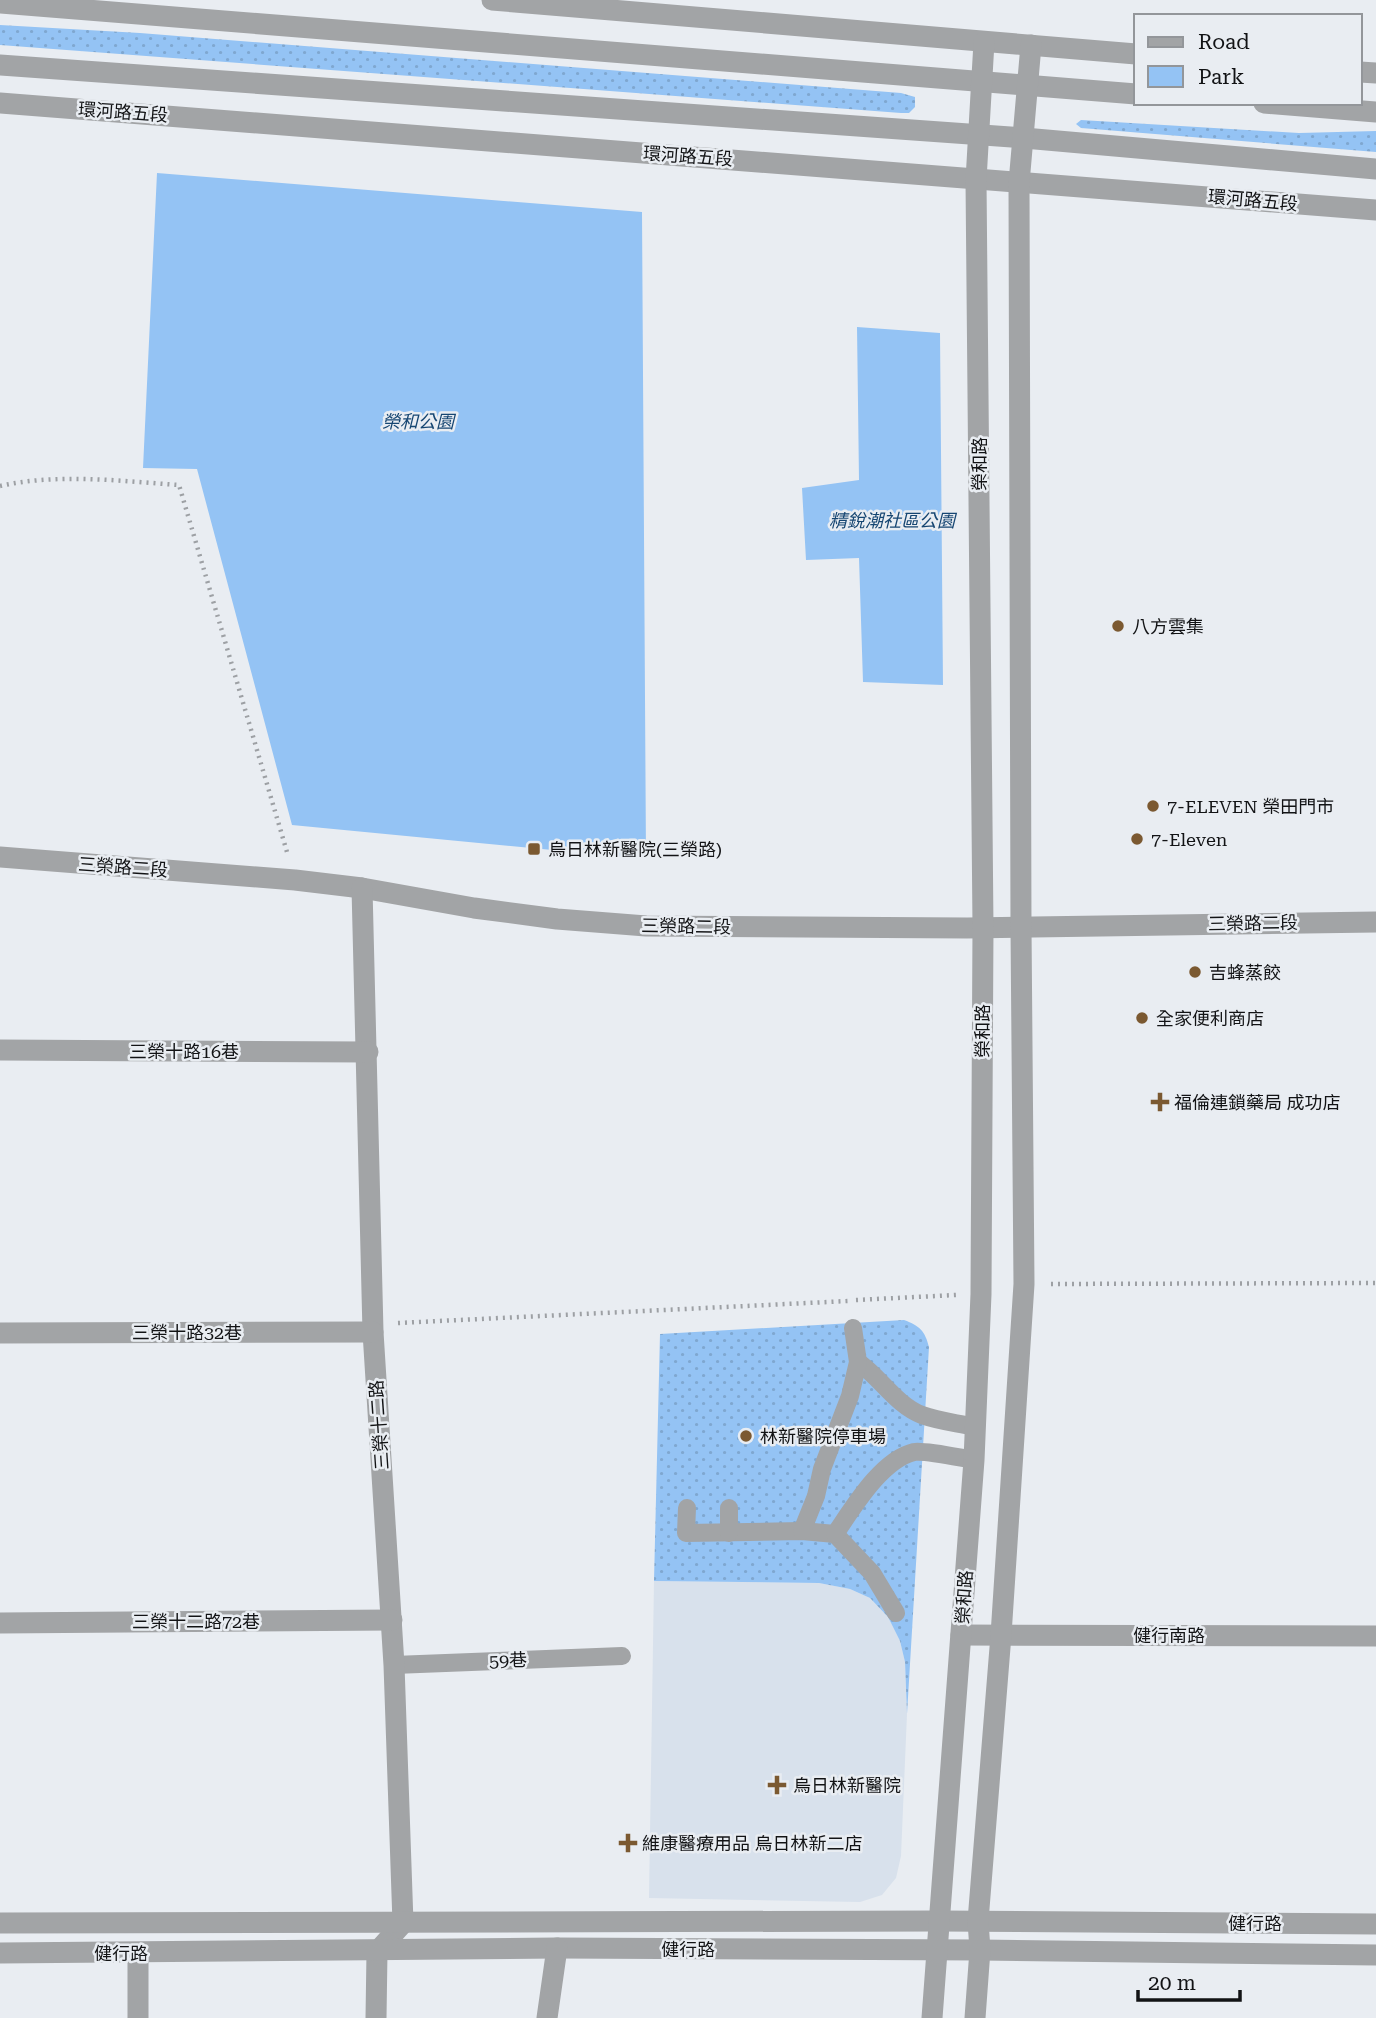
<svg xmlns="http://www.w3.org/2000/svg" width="1376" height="2018" font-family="'Roboto Serif','Noto Sans TC',serif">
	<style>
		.built { fill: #d8e1ec }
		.grass { fill: url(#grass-dots) }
		.green { fill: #94c3f4 }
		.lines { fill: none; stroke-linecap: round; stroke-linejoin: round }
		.path { stroke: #9da0a4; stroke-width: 4.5; stroke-dasharray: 2 5; stroke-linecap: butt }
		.service { stroke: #a2a4a6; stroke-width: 18 }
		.minor { stroke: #a2a4a6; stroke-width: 21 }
		.poi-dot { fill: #7b5931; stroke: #e9edf2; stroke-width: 2.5 }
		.labels { text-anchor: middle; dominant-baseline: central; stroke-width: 5; stroke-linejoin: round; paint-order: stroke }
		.street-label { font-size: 18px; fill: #121315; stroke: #e9edf2 }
		.park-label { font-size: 18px; font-style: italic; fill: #164672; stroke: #e9edf2 }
		.poi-label { font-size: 18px; fill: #121315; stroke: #e9edf2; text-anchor: start }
	</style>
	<defs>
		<pattern id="grass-dots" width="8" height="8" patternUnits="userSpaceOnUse" patternTransform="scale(1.75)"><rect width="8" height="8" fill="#94c3f4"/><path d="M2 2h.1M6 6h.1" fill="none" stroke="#7fa7d0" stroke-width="1.8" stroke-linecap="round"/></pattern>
	</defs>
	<rect width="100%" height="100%" fill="#e9edf2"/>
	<polygon class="built" points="654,1581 819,1583 850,1589 870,1598 888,1617 900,1641 905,1662 907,1714 901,1856 896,1878 882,1895 860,1902 649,1898"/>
	<g class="grass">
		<polygon points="0,25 140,33 901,93 915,97 915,107 909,113 901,113 0,45"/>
		<polygon points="1081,120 1299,133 1376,131 1376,152 1081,128 1076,124"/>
		<path d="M904 1320C920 1326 925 1331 929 1347L907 1714 905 1662 900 1641 888 1617 870 1598 850 1589 819 1583 654 1581 660 1334Z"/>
	</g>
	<g class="green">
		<polygon points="157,173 642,212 646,859 292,825 197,469 143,468"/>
		<polygon points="857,327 940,333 943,685 863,682 859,558 806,560 802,488 859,480"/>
	</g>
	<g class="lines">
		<g class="path">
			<path d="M0 486C58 473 120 481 179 485L287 852"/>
			<polyline points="1051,1284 1376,1283"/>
			<polyline points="856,1300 956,1295"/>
			<polyline points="398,1323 848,1301"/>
		</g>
		<g class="service">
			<path d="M858 1362C880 1377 896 1405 922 1415 938 1421 958 1423 975 1427"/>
			<polyline points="687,1508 686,1533 802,1531 835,1534 872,1573 896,1613"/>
			<polyline points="802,1531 816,1496 822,1469 850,1396 858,1362 853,1328"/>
			<polyline points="729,1533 729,1508"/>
			<path d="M835 1534C853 1508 881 1460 914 1452 925 1450 961 1458 974 1460"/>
			<polyline points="394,1665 622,1656"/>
		</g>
		<g class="minor">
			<polyline points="492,0 1136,54"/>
			<polyline points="0,3 1136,94"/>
			<polyline points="0,65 1024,138 1376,169"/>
			<polyline points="1360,72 1376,73"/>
			<polyline points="0,103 1376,210"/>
			<polyline points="1264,103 1376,112"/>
			<polyline points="0,857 295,880 362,888 474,908 557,919 646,926 967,928 1376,922"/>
			<polyline points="362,888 373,1332 394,1665 403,1923 377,1952 376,2018"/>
			<polyline points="0,1050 368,1052"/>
			<polyline points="0,1333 373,1332"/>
			<polyline points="0,1623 392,1620"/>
			<polyline points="961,1635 1376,1636"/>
			<polyline points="0,1923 939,1921 1376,1924"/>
			<polyline points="0,1953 557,1948 980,1950 1376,1955"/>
			<polyline points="138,1953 138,2018"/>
			<polyline points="547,2018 557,1948"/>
			<polyline points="932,2018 974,1460 981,1294 983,927 976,180 984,42"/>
			<polyline points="975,2018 980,1950 978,1921 1001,1635 1024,1284 1021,927 1019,183 1031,45"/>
		</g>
	</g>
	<g class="poi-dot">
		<circle cx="1118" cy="626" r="7"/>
		<circle cx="1153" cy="806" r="7"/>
		<circle cx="1137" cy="839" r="7"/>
		<rect x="527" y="842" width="14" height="14" rx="3.5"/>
		<circle cx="1195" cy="972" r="7"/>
		<circle cx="1142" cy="1018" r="7"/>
		<path d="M1156.5 1091.5h7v7h7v7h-7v7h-7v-7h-7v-7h7z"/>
		<circle cx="746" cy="1436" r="7"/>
		<path d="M773.5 1774.5h7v7h7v7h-7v7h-7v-7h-7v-7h7z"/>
		<path d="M624.5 1832.5h7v7h7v7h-7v7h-7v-7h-7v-7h7z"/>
	</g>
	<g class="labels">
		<g class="street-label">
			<text transform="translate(123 112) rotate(4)">環河路五段</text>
			<text transform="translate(688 156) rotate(4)">環河路五段</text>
			<text transform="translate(1253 200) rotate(5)">環河路五段</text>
			<text transform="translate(979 464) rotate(-90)">榮和路</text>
			<text transform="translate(123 867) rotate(4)">三榮路二段</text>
			<text transform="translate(1253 923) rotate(-1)">三榮路二段</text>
			<text transform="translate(686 926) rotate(1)">三榮路二段</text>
			<text transform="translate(982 1031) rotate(-90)">榮和路</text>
			<text x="184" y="1051">三榮十路16巷</text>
			<text x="187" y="1332">三榮十路32巷</text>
			<text transform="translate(379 1425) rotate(-94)">三榮十二路</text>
			<text transform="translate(964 1597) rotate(-86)">榮和路</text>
			<text x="196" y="1621">三榮十二路72巷</text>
			<text x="1169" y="1635">健行南路</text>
			<text transform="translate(508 1660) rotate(-2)">59巷</text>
			<text x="1255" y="1923">健行路</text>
			<text x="688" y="1949">健行路</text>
			<text x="121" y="1953">健行路</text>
		</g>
		<g class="park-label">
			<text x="418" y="421">榮和公園</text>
			<text x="892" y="520">精銳潮社區公園</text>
		</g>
		<g class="poi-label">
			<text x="1132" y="626">八方雲集</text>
			<text x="1167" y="806">7-ELEVEN 榮田門市</text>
			<text x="1151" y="839">7-Eleven</text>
			<text x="548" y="849">烏日林新醫院(三榮路)</text>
			<text x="1209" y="972">吉蜂蒸餃</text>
			<text x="1156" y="1018">全家便利商店</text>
			<text x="1174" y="1102">福倫連鎖藥局 成功店</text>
			<text x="760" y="1436">林新醫院停車場</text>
			<text x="793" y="1785">烏日林新醫院</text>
			<text x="642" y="1843">維康醫療用品 烏日林新二店</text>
		</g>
	</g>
	<rect x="1134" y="14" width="228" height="91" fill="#e9edf2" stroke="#93969a" stroke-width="2"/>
	<rect x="1148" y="37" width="35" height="10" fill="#a2a4a6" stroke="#93969a" stroke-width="2"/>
	<text x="1198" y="49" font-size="21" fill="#121315">Road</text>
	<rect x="1148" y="66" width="35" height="21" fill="#94c3f4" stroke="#93969a" stroke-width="2"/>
	<text x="1198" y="84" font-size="21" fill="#121315">Park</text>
	<path d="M1138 1990v10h102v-10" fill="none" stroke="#121315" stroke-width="3.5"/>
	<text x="1148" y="1990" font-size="21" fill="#121315" stroke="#e9edf2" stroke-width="5" paint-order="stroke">20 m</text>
</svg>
